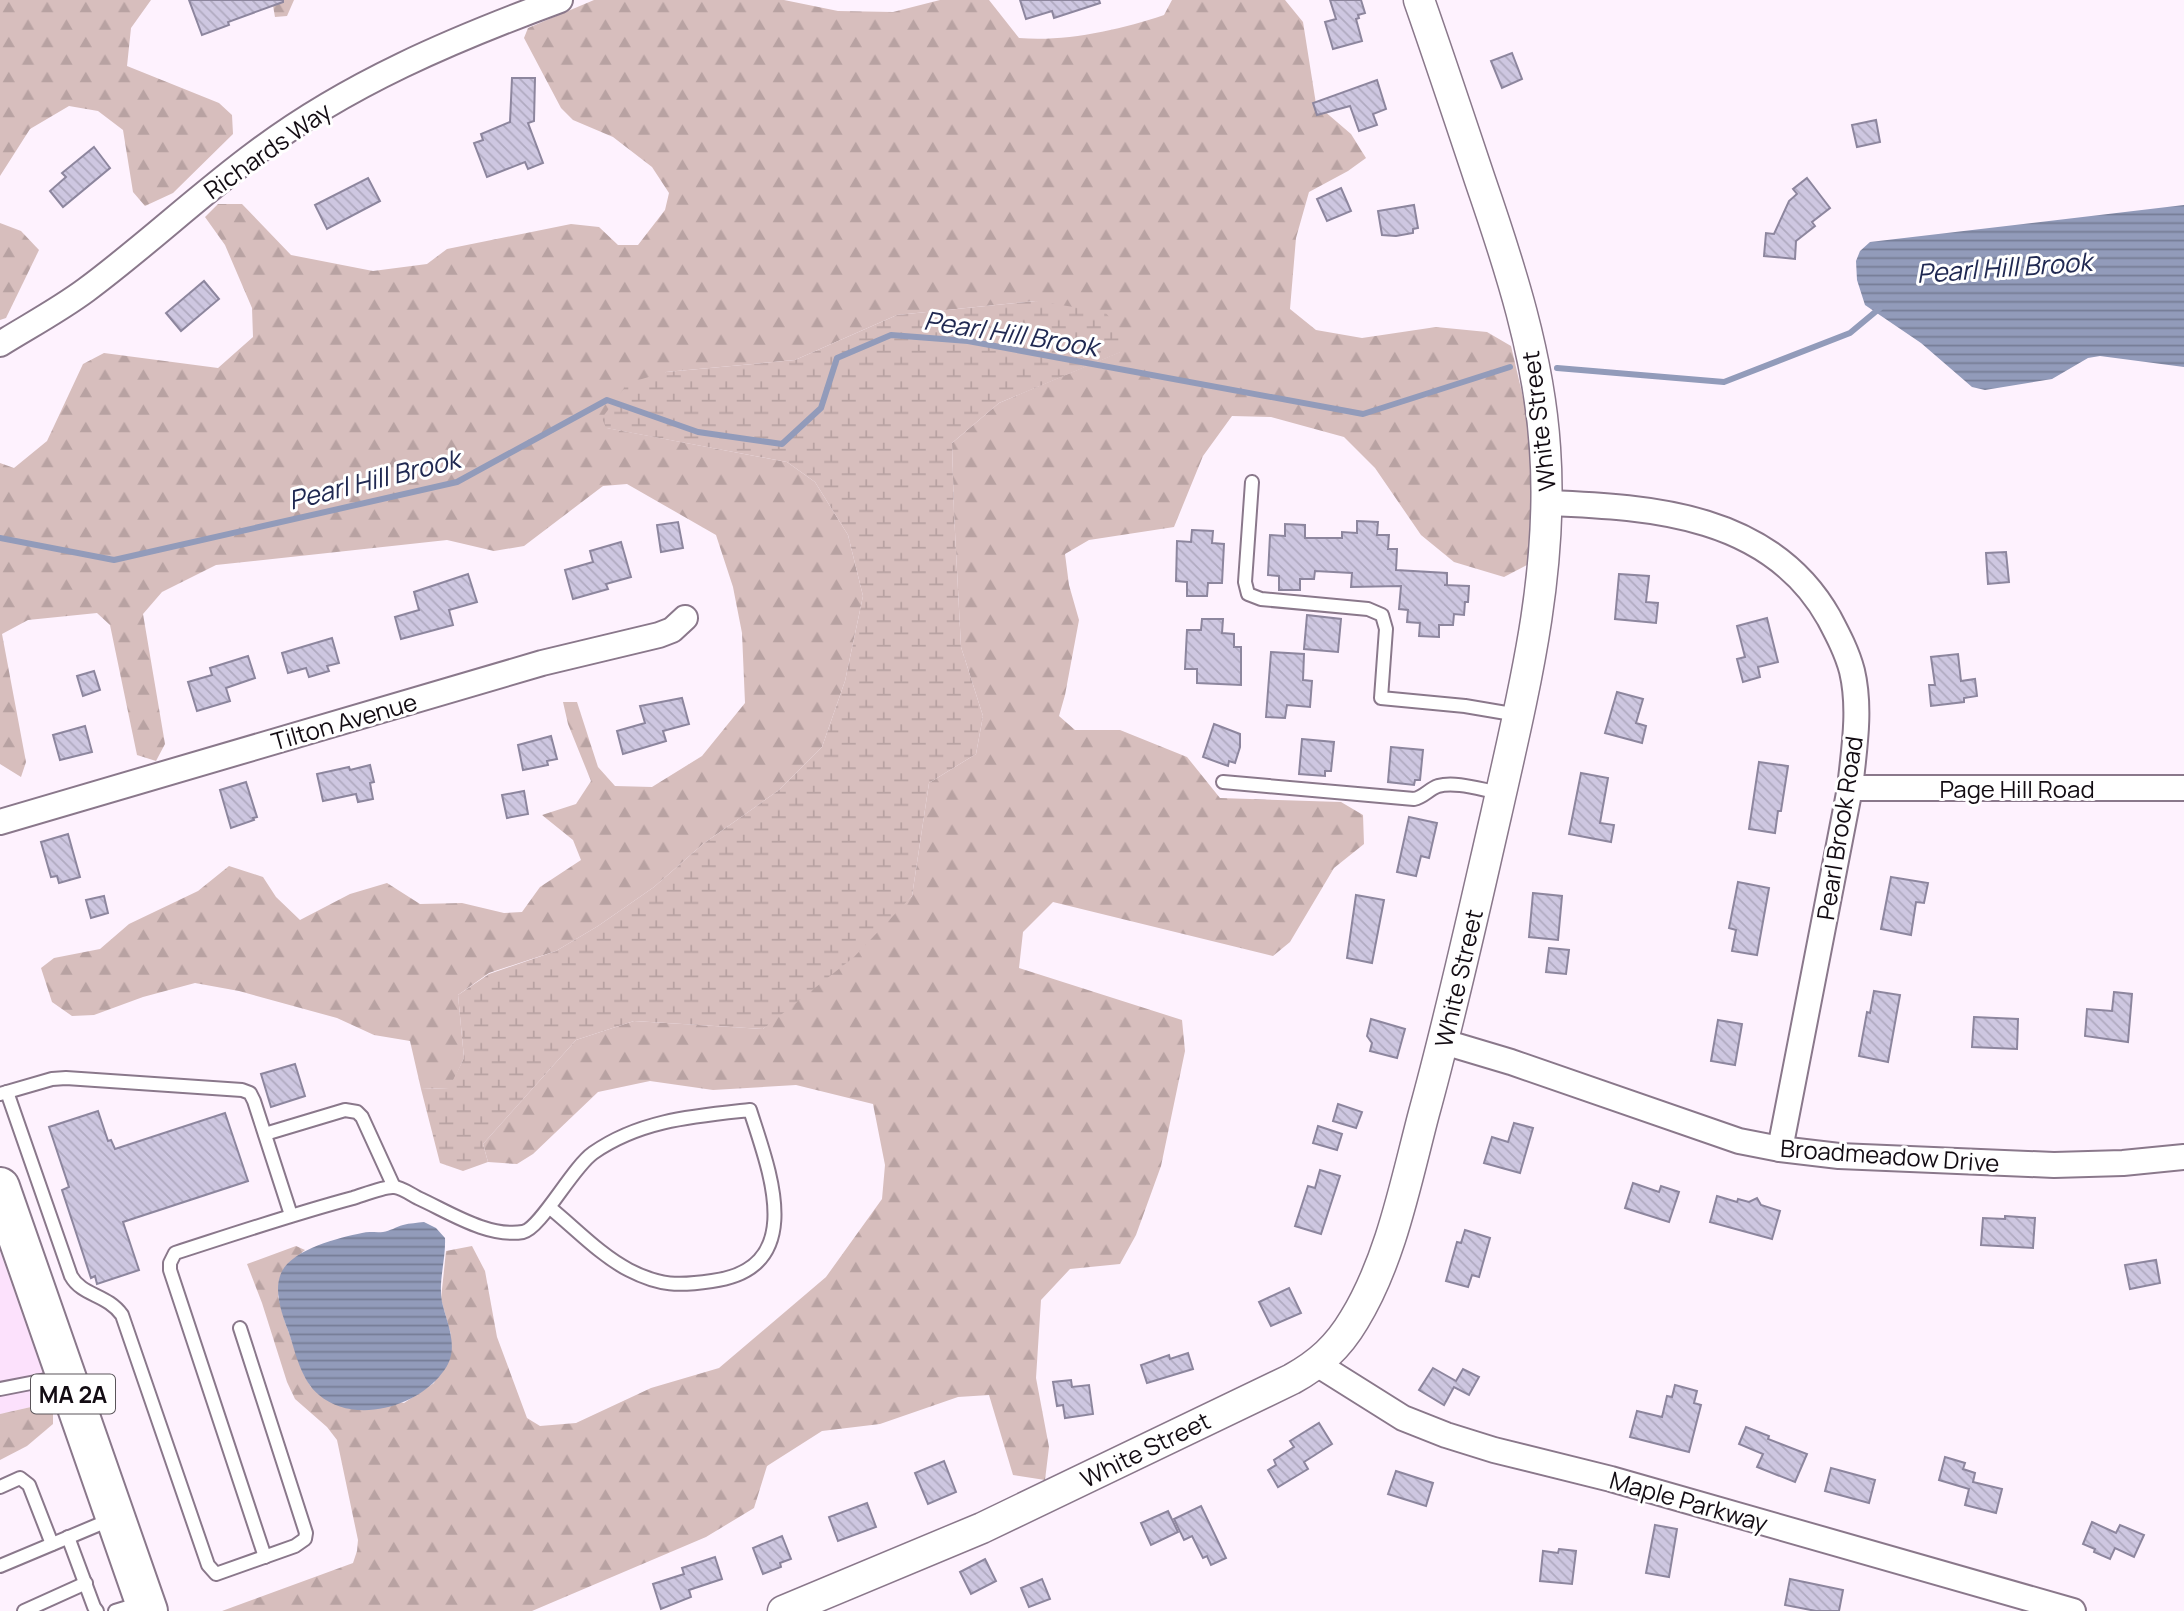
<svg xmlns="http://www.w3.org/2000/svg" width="2184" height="1611" font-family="Manrope,sans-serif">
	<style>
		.built { fill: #fce1fc }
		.forest { fill: url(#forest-firs) }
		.wetland { fill: url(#wetland-marsh) }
		.water { fill: url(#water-rules) }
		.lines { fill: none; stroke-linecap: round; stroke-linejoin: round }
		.stream { stroke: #929bba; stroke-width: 6 }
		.building { fill: url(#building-back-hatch); stroke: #8d869e; stroke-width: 2 }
		.service-casing { stroke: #8a788b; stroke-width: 16 }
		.minor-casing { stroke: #8a788b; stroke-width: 28 }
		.tertiary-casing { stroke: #8a788b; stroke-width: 33 }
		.primary-casing { stroke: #8a788b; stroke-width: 42 }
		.service { stroke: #fff; stroke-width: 12 }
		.minor { stroke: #fff; stroke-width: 24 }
		.tertiary { stroke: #fff; stroke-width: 30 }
		.primary { stroke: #fff; stroke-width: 38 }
		.labels { text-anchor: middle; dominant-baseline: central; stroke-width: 6; stroke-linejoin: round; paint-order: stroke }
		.shield { fill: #fff; stroke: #5a555a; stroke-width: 2 }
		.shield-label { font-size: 23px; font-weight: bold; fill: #130c13 }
		.street-label { font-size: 24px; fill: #130c13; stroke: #fff }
		.water-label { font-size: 26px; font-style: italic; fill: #202952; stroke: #fff }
	</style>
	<defs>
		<pattern id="forest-firs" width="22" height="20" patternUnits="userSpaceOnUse" patternTransform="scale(1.75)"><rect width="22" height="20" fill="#d7bebd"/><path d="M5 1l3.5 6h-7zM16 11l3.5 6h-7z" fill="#b8a2a2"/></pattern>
		<pattern id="wetland-marsh" width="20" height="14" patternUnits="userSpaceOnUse" patternTransform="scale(1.75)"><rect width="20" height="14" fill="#d7bebd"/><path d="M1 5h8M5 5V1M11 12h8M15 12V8" fill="none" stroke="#b8a2a2"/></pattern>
		<pattern id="water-rules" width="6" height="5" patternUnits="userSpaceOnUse" patternTransform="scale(1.75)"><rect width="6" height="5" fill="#929bba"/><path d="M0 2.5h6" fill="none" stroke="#767d96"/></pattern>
		<pattern id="building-back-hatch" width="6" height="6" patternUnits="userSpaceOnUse" patternTransform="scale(1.75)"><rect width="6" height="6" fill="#cec7e1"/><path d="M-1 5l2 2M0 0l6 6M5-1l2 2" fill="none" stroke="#b0aac0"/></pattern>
	</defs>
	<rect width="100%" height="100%" fill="#fef2fe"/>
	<polygon class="built" points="0,1251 53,1402 0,1414"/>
	<g class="forest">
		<polygon points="0,0 151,0 131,28 127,66 219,103 232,115 233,134 173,193 145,206 133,192 123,130 98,111 69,106 30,129 0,176"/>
		<polygon points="272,0 294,0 287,16 275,17"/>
		<path d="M594 0H784L838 11 893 12 940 0H989L1019 38C1065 42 1120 30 1164 15L1172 0H1285L1303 22 1316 104 1351 134 1366 158 1348 171 1309 192 1296 238 1290 309 1316 330 1362 338 1436 327 1487 332 1511 346 1526 410 1536 482 1529 564 1504 577 1454 562 1421 535 1375 468 1344 437 1271 417 1232 416 1203 456 1174 527 1089 540 1065 554 1069 585 1079 620 1065 695 1059 716 1075 730H1120L1187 757 1220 798 1341 802 1363 815 1364 844 1334 868 1290 942 1273 956 1053 902 1023 932 1019 968 1182 1020 1185 1051 1161 1166 1136 1235 1120 1264 1070 1269 1041 1300 1036 1378 1049 1447 1045 1480 1013 1475 989 1395 958 1397 880 1424 822 1431 767 1466 754 1508 706 1537 532 1611H222L353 1563 357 1551 358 1540 337 1440 327 1427 295 1399 287 1382 262 1303 247 1264 296 1246 305 1250 288 1264 278 1296 285 1322 304 1375 311 1387 404 1403 434 1383 451 1335 441 1299 446 1251 472 1246 485 1271 497 1337 527 1418 540 1426 576 1423 651 1388 719 1368 826 1277 882 1199 885 1165 873 1104 796 1085 713 1090 650 1081 598 1092 533 1154 517 1164 488 1162 483 1144 576 1040 634 1021 763 1029 912 896 929 783 976 754 983 716 961 647 954 513 952 443 999 403 1120 352 1036 301 897 315 795 360 666 372 607 428 787 462 815 482 848 535 863 596 845 681 822 747 779 790 703 844 654 887 598 926 556 951 489 973 458 995 464 1058 450 1088 421 1089 410 1041 374 1035 337 1018 239 991 195 983 143 997 94 1015 72 1016 52 1002 41 968 54 958 100 949 129 924 198 891 229 866 263 877 276 897 300 920 350 894 387 883 420 904 462 903 504 913 522 912 540 887 581 860 573 840 542 815 576 804 591 781 568 724 563 702H577L598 767 615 786 652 787 702 756 745 703 742 633 733 587 716 535 627 484 603 486 524 546 494 551 447 540 216 565 162 592 143 614 165 744 156 761 137 755 110 625 97 613 28 620 2 634 26 762 21 777 0 764V463L14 468 47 441 83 364 104 353 218 368 253 337 252 308 225 245 205 217 218 204H242L291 255 373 271 427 264 447 249 571 224 599 227 618 245H638L665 210 669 193 652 167 613 137 573 120 561 108 524 38 528 28Z"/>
		<polygon points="0,223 21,231 39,250 6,318 0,320"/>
		<polygon points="53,1402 53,1424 27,1446 0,1460 0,1414"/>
	</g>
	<polygon class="wetland" points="1036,301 1105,312 1124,334 1121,352 999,403 952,443 954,513 961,647 983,716 976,754 929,783 912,896 854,957 763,1029 634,1021 576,1040 483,1144 488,1162 463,1171 440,1163 421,1089 449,1088 464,1058 458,995 489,974 556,951 598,926 654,887 703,844 779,790 822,747 845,681 863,596 848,535 815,482 787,462 606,428 602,418 628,383 666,372 795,360 897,315"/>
	<g class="water">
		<polygon points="2184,205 2184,367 2100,356 2088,358 2052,379 1985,390 1972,387 1921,343 1865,305 1857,280 1856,261 1860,251 1870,242"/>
		<path d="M424 1222 436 1228 445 1238C446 1259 438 1282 442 1302 446 1320 456 1340 450 1359 448 1366 443 1372 439 1377 412 1408 353 1424 319 1395 301 1380 296 1354 289 1333 283 1317 274 1294 280 1276 288 1250 338 1238 362 1233 369 1231 376 1233 383 1232 390 1231 396 1227 403 1225 410 1223 417 1223 424 1222Z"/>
	</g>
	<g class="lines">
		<g class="stream">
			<polyline points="1557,368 1724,382 1850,333 1880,308"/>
			<polyline points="0,538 114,560 457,482 607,400 698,432 782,444 821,408 837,358 891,335 968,341 1363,414 1510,367"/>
		</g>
	</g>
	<g class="building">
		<polygon points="189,0 283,0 283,2 228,22 229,25 202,35"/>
		<polygon points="1020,0 1099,0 1100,3 1054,18 1052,11 1026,19"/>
		<polygon points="1330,0 1361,0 1365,13 1358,15 1359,18 1356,19 1362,41 1333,49 1325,22 1336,19"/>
		<polygon points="1512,53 1522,79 1502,88 1491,61"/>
		<polygon points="512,78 535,78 534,121 528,123 543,163 528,169 525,162 487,177 474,143 483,140 481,134 510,122"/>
		<polygon points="1377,80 1386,109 1373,114 1377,125 1359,131 1350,106 1317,115 1313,103"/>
		<polygon points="1876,120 1880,142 1857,147 1852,125"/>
		<polygon points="94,147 110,168 63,207 50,191 66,177 62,173"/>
		<polygon points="368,178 380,201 327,229 315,205"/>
		<polygon points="1807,178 1830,208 1812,222 1815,226 1796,241 1795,259 1764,256 1766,233 1774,234 1789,201 1797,194 1793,189"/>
		<polygon points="1341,188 1351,211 1327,221 1317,199"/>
		<polygon points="1414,205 1418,228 1413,229 1413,233 1396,236 1382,235 1378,211"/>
		<polygon points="204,281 219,299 181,331 166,313"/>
		<polygon points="1357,521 1378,522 1377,535 1389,535 1388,549 1397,549 1396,570 1447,573 1447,585 1444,585 1469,586 1468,602 1465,602 1464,615 1454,614 1453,625 1439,625 1439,637 1419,636 1420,623 1407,622 1408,610 1399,609 1401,586 1351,587 1352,573 1315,571 1314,579 1300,579 1300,590 1279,590 1279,576 1268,575 1270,535 1285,536 1285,524 1305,525 1305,538 1342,538 1342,532 1357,533"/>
		<polygon points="678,522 683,548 661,552 657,525"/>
		<polygon points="1192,530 1213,531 1212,543 1224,544 1222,583 1208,583 1207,596 1187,596 1187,582 1176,581 1177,541 1191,542"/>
		<polygon points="621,542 631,577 606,584 608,589 573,599 565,570 593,562 590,551"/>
		<polygon points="2006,552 2009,582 1988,584 1986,553"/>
		<polygon points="468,574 477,602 449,610 453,625 401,639 395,617 419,610 414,592"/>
		<polygon points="1619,574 1649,576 1646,602 1658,603 1656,623 1615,619"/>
		<polygon points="1307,615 1341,619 1338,652 1304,649"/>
		<polygon points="1767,618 1778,662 1758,667 1760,677 1743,682 1737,659 1745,657 1737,626"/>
		<polygon points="1202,619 1223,619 1222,633 1234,634 1234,647 1241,647 1241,685 1197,683 1197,669 1185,669 1187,630 1201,630"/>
		<polygon points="332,638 339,663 327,666 329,671 309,677 306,668 288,673 282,653"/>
		<polygon points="1271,652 1304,654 1303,680 1312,681 1310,707 1287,705 1285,718 1266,717"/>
		<polygon points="1958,654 1961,681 1975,679 1977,696 1964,698 1964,702 1931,706 1929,685 1935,685 1931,657"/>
		<polygon points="248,656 255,678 226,688 230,701 197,711 188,682 212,675 210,668"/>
		<polygon points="94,671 100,690 83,696 77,676"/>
		<polygon points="1617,692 1643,699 1636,723 1646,726 1642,743 1605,733"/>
		<polygon points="682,698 689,724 663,731 666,741 623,754 617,731 645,723 640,706"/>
		<polygon points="1214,724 1240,734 1240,747 1235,763 1229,761 1228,766 1203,757"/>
		<polygon points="85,726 92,752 60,760 53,735"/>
		<polygon points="551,736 557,759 547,761 548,765 523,770 518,745"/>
		<polygon points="1302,739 1334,742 1331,771 1325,771 1325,776 1299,774"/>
		<polygon points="1391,747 1423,750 1420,780 1415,780 1414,785 1388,782"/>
		<polygon points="1759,762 1788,766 1781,811 1778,811 1775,833 1749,829"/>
		<polygon points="370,765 374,782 370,783 373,799 358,802 356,794 323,801 317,774 349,767 350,770"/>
		<polygon points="1581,773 1608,778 1600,823 1614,825 1611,842 1569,834"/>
		<polygon points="246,782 257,817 253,818 254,820 231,828 220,790"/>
		<polygon points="524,791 528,814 507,818 502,795"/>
		<polygon points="1409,817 1437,823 1429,858 1421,856 1416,876 1397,872"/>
		<polygon points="68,834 80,877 59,883 57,876 51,877 41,842"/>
		<polygon points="1891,877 1928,883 1924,903 1916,902 1911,935 1881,929"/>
		<polygon points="1738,882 1769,888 1757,955 1732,951 1736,930 1729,928"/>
		<polygon points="1533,893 1562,896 1558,940 1529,937"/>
		<polygon points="1356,895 1384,900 1372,963 1347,958"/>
		<polygon points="104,896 108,913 91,918 86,900"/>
		<polygon points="1549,948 1569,950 1566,974 1546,972"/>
		<polygon points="1874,991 1900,995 1888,1062 1859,1056 1867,1012 1870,1013"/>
		<polygon points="2114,992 2132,994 2128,1042 2085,1036 2087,1009 2112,1011"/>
		<polygon points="1974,1017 2018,1019 2017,1049 1972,1047"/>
		<polygon points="1371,1019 1405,1029 1397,1058 1370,1051 1372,1043 1367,1036"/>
		<polygon points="1718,1020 1742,1024 1735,1065 1711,1061"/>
		<polygon points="295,1064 305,1096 271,1107 261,1074"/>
		<polygon points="1338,1104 1362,1112 1356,1128 1333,1121"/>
		<polygon points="98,1111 108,1141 111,1140 115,1149 225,1113 248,1181 123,1222 139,1270 97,1284 95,1276 91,1278 62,1190 69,1187 49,1127"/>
		<polygon points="1514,1123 1533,1128 1520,1173 1484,1163 1492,1137 1508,1142"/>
		<polygon points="1318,1126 1342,1134 1337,1150 1313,1143"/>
		<polygon points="1320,1170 1340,1176 1321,1234 1295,1226 1308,1186 1315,1188"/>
		<polygon points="1633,1183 1659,1192 1661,1186 1679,1192 1669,1222 1625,1208"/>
		<polygon points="1717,1196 1737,1202 1738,1199 1749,1202 1757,1198 1761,1205 1780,1211 1772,1239 1710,1222"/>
		<polygon points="2005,1216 2035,1218 2033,1248 1981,1245 1983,1218 2005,1219"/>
		<polygon points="1465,1230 1490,1238 1479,1277 1472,1275 1468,1287 1446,1281 1457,1242 1461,1243"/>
		<polygon points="2156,1260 2160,1283 2130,1289 2125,1265"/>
		<polygon points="1289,1288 1301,1313 1271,1326 1259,1302"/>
		<polygon points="1188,1353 1193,1369 1147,1383 1141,1365 1169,1355 1170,1359"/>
		<polygon points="1433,1368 1456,1381 1463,1369 1479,1377 1469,1395 1454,1387 1444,1405 1419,1390"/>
		<polygon points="1071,1380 1072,1387 1089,1385 1093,1414 1065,1418 1063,1405 1057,1406 1053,1382"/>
		<polygon points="1675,1385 1697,1391 1694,1403 1701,1405 1689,1452 1630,1437 1637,1411 1662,1417 1667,1396 1672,1397"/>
		<polygon points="1319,1423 1332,1444 1304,1462 1308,1469 1278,1487 1268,1470 1276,1465 1274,1460 1294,1447 1290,1441"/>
		<polygon points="1746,1427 1769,1436 1768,1439 1807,1454 1795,1482 1757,1467 1763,1454 1739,1444"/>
		<polygon points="1945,1457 1965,1463 1963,1469 1975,1473 1973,1482 2002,1489 1996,1513 1965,1505 1969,1489 1939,1480"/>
		<polygon points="944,1461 956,1492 928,1504 915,1473"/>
		<polygon points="1831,1468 1875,1480 1869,1503 1825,1491"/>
		<polygon points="1396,1471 1433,1483 1426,1506 1388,1494"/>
		<polygon points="867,1503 876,1527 838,1541 829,1517"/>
		<polygon points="1201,1506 1226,1558 1211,1565 1207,1556 1203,1558 1192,1536 1184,1540 1174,1519"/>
		<polygon points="1168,1511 1178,1532 1151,1545 1141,1523"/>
		<polygon points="2092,1522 2116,1533 2120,1525 2144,1535 2134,1557 2115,1548 2110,1559 2094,1552 2095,1549 2083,1544"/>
		<polygon points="1655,1525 1677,1529 1669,1577 1646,1573"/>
		<polygon points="782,1536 791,1559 780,1563 781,1567 763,1574 753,1548"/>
		<polygon points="1559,1549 1576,1551 1572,1584 1540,1581 1543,1551 1558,1553"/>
		<polygon points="715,1557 722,1579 689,1590 691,1597 661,1609 653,1584 684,1574 682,1568"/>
		<polygon points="985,1559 996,1581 971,1594 960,1572"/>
		<polygon points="1042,1579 1050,1599 1029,1607 1021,1588"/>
		<polygon points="1790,1579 1843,1590 1839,1611 1816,1611 1785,1605"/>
	</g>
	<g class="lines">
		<g class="service-casing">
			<g id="service">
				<polyline points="1252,482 1245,582 1248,594 1261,599 1368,609 1382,615 1386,629 1381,698 1465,706 1518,715"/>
				<path d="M1223 782 1414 799C1424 797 1429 789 1438 786 1456 781 1482 790 1501 793"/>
				<path d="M7 1092 71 1276C82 1296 107 1294 122 1315L208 1565 216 1574 295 1546 305 1539 306 1533 240 1328"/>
				<polyline points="0,1094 52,1079 66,1078 242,1090 250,1093 254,1101 291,1215"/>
				<polyline points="265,1134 345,1110 357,1112 362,1117 394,1187"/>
				<polyline points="0,1389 46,1380 61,1375"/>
				<polyline points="0,1487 20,1478 29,1485 52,1544"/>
				<polyline points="68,1537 94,1607 97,1611"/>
				<path d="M265 1557 170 1270V1263L175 1253C234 1234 293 1214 353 1198 363 1195 385 1186 394 1187 401 1187 412 1195 418 1198 449 1212 488 1238 523 1232 540 1229 572 1168 593 1153 640 1120 694 1116 750 1110 769 1170 809 1268 712 1281 679 1286 660 1286 629 1270 600 1255 575 1228 549 1207"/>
				<polyline points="0,1566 112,1519"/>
				<polyline points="24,1611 86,1583"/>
				<polyline points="115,1611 141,1603"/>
			</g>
		</g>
		<g class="minor-casing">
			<g id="minor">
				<path d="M0 344C29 326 59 310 86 290 144 247 198 196 256 153 347 84 454 39 560 0"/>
				<path d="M1548 503C1653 507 1771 515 1829 618 1838 635 1847 652 1852 671 1861 709 1854 750 1850 788L1780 1149"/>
				<polyline points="1850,788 2184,788"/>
				<polyline points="0,822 542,663 659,635 672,630 685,618"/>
				<polyline points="1444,1042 1511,1062 1739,1141 1780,1149 1839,1156 2054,1165 2123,1163 2184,1157"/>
				<polyline points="1317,1364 1403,1418 1446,1435 1494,1450 1611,1479 2073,1611"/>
			</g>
		</g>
		<g class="tertiary-casing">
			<path id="tertiary" d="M783 1611 982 1528 1292 1379C1319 1364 1338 1347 1354 1320 1391 1260 1406 1181 1424 1113 1451 1015 1473 915 1496 815 1523 695 1554 573 1545 448 1539 356 1510 267 1480 180 1460 120 1440 60 1419 0"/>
		</g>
		<g class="primary-casing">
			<polyline id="primary" points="0,1187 148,1611"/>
		</g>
		<use href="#service" class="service"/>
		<use href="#minor" class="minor"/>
		<use href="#tertiary" class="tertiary"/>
		<use href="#primary" class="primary"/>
	</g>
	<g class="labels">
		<rect class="shield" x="31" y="1374.5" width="84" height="39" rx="5"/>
		<g class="shield-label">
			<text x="73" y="1394">MA 2A</text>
		</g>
		<g class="street-label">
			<text transform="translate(267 150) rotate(-35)">Richards Way</text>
			<text transform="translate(1538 421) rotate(-97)">White Street</text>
			<text transform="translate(344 721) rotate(-16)">Tilton Avenue</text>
			<text x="2017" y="788">Page Hill Road</text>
			<text transform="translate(1839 828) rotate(-81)">Pearl Brook Road</text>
			<text transform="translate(1458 978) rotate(-77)">White Street</text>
			<text transform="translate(1890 1155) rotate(4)">Broadmeadow Drive</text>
			<text transform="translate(1145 1449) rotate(-26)">White Street</text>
			<text transform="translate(1689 1501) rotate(16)">Maple Parkway</text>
		</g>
		<g class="water-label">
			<text transform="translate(2004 267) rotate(-4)">Pearl Hill Brook</text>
			<text transform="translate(1011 333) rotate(9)">Pearl Hill Brook</text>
			<text transform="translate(374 479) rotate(-14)">Pearl Hill Brook</text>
		</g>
	</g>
</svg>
